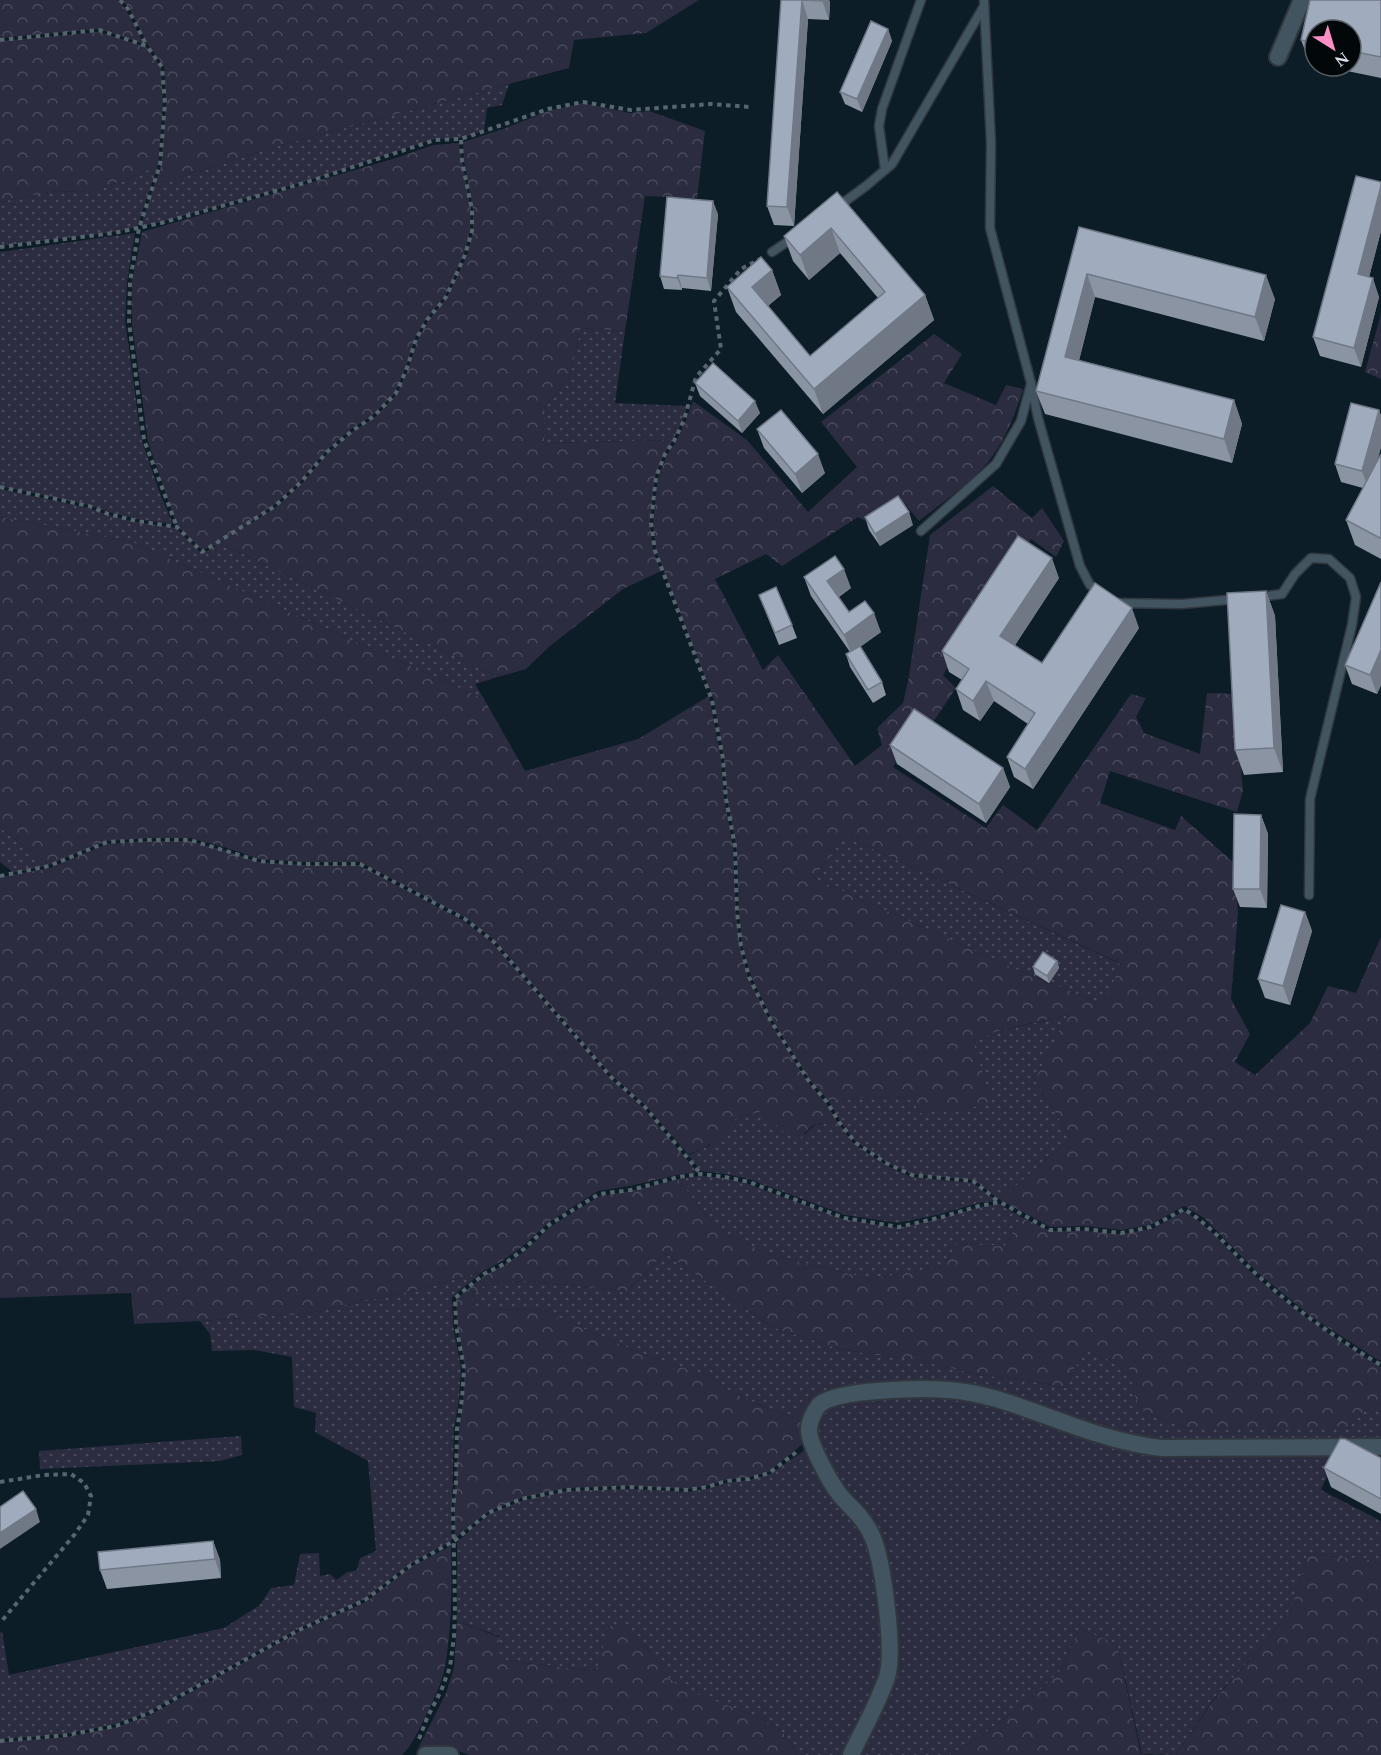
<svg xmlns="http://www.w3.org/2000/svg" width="1381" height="1755" font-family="Spectral,serif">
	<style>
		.grass { fill: url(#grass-dots) }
		.forest { fill: url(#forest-crowns); fill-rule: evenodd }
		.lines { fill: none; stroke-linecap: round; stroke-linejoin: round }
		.service-casing { stroke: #30373f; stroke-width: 11 }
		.minor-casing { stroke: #30373f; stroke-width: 20 }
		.path { stroke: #57656e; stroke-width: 4; stroke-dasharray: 4.5 4.5; stroke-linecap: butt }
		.service { stroke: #42545f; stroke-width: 8 }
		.minor { stroke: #42545f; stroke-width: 16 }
		.wall { fill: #8a94a3 }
		.shaded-wall { fill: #707885 }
		.building { fill: #a0acbe; stroke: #707885; stroke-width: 1.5 }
	</style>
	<defs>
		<pattern id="grass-dots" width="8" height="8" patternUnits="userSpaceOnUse" patternTransform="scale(1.5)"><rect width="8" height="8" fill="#2b2c40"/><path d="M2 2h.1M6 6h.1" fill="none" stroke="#494a5c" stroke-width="1.8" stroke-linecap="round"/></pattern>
		<pattern id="forest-crowns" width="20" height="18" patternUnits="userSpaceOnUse" patternTransform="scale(1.5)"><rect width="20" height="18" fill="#2b2c40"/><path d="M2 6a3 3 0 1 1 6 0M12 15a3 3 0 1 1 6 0" fill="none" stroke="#494a5c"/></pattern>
	</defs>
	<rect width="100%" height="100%" fill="#0c1d27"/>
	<g class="grass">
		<polygon points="509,84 502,105 487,108 484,131 461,138 435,139 304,182 161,222 141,226 154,185 278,146"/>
		<polygon points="158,165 137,227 114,232 0,246 0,202 49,192 90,191 129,179"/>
		<polygon points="135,233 127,282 125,321 130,356 141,438 159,491 173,524 137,519 109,512 89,505 0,486 0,252"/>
		<polygon points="581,328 625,331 615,403 687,406 683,420 673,440 544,443 544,408 569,378"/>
		<polygon points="0,489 88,508 108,515 136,522 176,528 202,554 220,543 498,677 475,684 484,699 132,542 0,517"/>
		<polygon points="0,828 49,865 14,873 0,862"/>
		<polygon points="845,836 1123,965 1102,1004 1013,968 814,878"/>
		<polygon points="1068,1015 1035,1080 1071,1138 1000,1200 974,1180 912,1174 893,1166 856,1142 840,1121 829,1101 870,1097 914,1098 918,1113 992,1104 972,1041 998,1031"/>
		<path d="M761 1112 771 1119 785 1133 806 1134C815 1121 823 1123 838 1123L854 1144 891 1168 911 1177 973 1183 997 1201 978 1203 941 1214 898 1223 845 1215 749 1179 725 1174 701 1171 688 1155C714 1146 720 1138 737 1117Z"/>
		<polygon points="701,1176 725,1178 748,1184 843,1219 898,1228 942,1218 979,1207 999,1204 1021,1217 1005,1246 957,1244 943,1267 870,1279 765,1253 715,1227 678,1179"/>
		<polygon points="665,1253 772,1327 840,1349 876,1355 920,1360 979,1375 1020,1379 1067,1388 1071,1373 1087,1351 1129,1368 1135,1397 1144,1412 1191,1429 1347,1429 1364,1411 1381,1403 1381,1442 1134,1440 1026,1399 972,1388 808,1404 794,1417 771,1410 729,1391 714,1378 645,1355 561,1319 544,1310 484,1309 471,1304 472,1296 488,1282 532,1281 627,1291"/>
		<polygon points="482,1272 452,1297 453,1325 461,1368 459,1399 454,1429 451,1541 410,1564 365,1599 298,1629 149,1712 115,1724 66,1734 0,1739 0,1633 2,1631 9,1675 224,1628 260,1605 271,1588 294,1585 300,1554 319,1553 320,1576 330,1574 336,1580 348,1572 357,1570 360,1558 376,1551 368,1461 315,1432 316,1413 294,1407 292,1357 255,1350 212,1351 210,1334 200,1321 304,1314 408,1292"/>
		<polygon points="947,1393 1137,1448 1338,1450 1321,1490 1381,1521 1381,1565 1370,1560 1308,1554 1291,1610 1265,1643 1212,1701 1176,1755 1142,1754 1117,1644 1079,1629 1060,1671 1030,1699 981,1736 950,1755 854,1755 883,1695 883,1571 818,1451 815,1418 831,1402"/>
		<polygon points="241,1436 242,1455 220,1461 40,1469 39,1451"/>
		<polygon points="808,1448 861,1526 878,1584 882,1657 878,1677 871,1696 845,1755 797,1755 793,1746 780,1729 758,1717 682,1689 670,1679 645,1645 609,1626 597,1671 499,1660 499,1636 457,1621 457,1542 489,1514 521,1501 567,1491 630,1489 689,1492 707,1489 727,1483 749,1480 770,1474"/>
	</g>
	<g class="forest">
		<polygon points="0,0 118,0 126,10 144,44 99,29 0,38"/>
		<polygon points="122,0 699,0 646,33 574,40 569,68 278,146 154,185 161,166 166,103 164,66 148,45 129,8"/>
		<polygon points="99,32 146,47 161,67 163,103 158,165 129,179 90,191 49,192 0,202 0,41"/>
		<polygon points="583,103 630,113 649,111 705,131 697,198 645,196 625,331 581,328 569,378 544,408 544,443 673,440 664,454 655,477 650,523 653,551 661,571 623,589 550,646 526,669 498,677 220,543 202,550 177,526 148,442 132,324 132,281 142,232 396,158 433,145 459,143 471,210 470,230 464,254 445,296 426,319 415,338 406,367 395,393 373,415 351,429 326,451 300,482 274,505 237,532 276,507 302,483 328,453 352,432 375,417 397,394 408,369 418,339 428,321 447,297 467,256 473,231 473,209 464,161 463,142 503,129 548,111"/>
		<polygon points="1381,314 1381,379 1365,372"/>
		<path d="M934 334 962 354 944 383 996 405 1006 385 1023 389C1014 418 1002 449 980 471 962 489 939 505 919 521L905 504 869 523 858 517 782 566 766 554 715 579 763 670 778 655 855 766 882 745 877 728 903 703 908 682 930 535 993 486 1032 518 1042 508 1064 541 1056 557 1031 539 943 675 956 688 929 728 918 723 893 767 986 828 1003 805 1037 830 1131 694 1146 698 1136 717 1144 733 1200 754 1207 693 1234 694 1243 790 1237 812 1110 771 1100 803 1175 830 1181 816 1233 862 1238 912 1231 999 1250 1034 1235 1062 1255 1075 1310 1023 1328 986 1356 993 1381 937V1360L1380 1361 1313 1318 1258 1273 1204 1218 1184 1206 1150 1225 1121 1230 1085 1226 1051 1227 1000 1200 1071 1138 1035 1080 1067 1015 998 1031 973 1041 993 1105 918 1113 914 1098 870 1097 829 1101 809 1079 772 1020 751 976 742 945 739 912 736 845 727 799 724 759 714 700 656 551 653 523 658 478 667 455 676 442 686 420 693 401 747 440 808 512 857 467 821 422ZM845 836 1122 964 1102 1004 1013 968 814 878Z"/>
		<path d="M0 517 132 542 484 699 525 771 638 739 709 696 721 759 724 799 733 846 736 912 740 946 748 977 770 1021 807 1081 826 1103 838 1123H821L812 1126 798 1140C785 1136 773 1120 761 1112L737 1117 720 1138 701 1150 688 1154 646 1106 612 1076 494 940 466 918 360 862H304L260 859 227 848 191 838H148L107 841 49 865 0 828Z"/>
		<polygon points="148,841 190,841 227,851 259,862 304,865 359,865 464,921 492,942 610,1078 644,1108 697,1172 677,1175 630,1186 598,1191 549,1222 522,1247 502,1261 482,1272 408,1292 304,1314 200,1321 134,1324 131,1293 0,1298 0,877 50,868 107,844"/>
		<path d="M678 1179 715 1227 765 1253 870 1279 943 1267 957 1244 1005 1246 1021 1217 1050 1231H1084L1121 1234 1152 1229 1184 1211C1214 1229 1231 1254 1256 1277 1295 1311 1337 1340 1381 1367V1403L1364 1411 1347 1429H1191L1144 1412 1135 1397 1129 1368 1087 1351 1071 1373 1068 1388 1020 1379 979 1375 919 1360 876 1355 840 1349 772 1327 665 1253 627 1291 532 1281 489 1282 472 1296V1304L484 1309 544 1310 561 1319 645 1355 714 1378 729 1391 771 1410 793 1417 807 1404 827 1395 806 1441 769 1472 749 1477 726 1480 707 1486 688 1489 630 1486 566 1488 521 1498 488 1512 455 1538 454 1508 459 1430 463 1399 465 1368 457 1325 456 1299 485 1275 504 1265 525 1251 551 1226 600 1196 631 1191Z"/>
		<path d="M451 1546C452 1586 452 1628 445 1667 441 1686 432 1703 424 1719 418 1732 412 1745 402 1755H0V1742L67 1737 116 1727 150 1715 300 1631 366 1602 412 1566Z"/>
		<polygon points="1308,1554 1370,1560 1381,1565 1381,1755 1176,1755 1212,1702 1265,1643 1291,1610"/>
		<polygon points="457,1621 499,1637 499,1660 596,1671 609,1626 626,1626 645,1645 670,1679 682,1688 758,1717 780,1729 793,1746 797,1755 469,1755 451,1748 417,1751 446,1693 454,1668"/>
		<polygon points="1079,1629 1117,1644 1141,1754 1149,1755 950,1755 981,1736 1030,1699 1060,1671"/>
	</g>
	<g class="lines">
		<g class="service-casing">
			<g id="service">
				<polyline points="984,0 991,143 990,228 1031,383 1038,418 1080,566 1090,585 1100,592"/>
				<polyline points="885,170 879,126 882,109 921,0"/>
				<polyline points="836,208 866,186 892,164 984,6"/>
				<polyline points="772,252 793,238"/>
				<polyline points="921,531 996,464 1021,421 1031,384"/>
				<polyline points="1259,597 1282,594 1295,574 1311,558 1329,559 1350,578 1356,597 1352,625 1310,799 1309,895"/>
				<polyline points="1115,603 1182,604 1237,599"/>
			</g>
		</g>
		<g class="minor-casing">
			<g id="minor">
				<polyline points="1278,57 1302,0"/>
				<polyline points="426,1755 450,1755"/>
				<path d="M851 1755C863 1729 878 1704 887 1677 895 1651 883 1563 873 1538 870 1531 866 1524 861 1518 855 1510 846 1503 840 1495 831 1484 809 1444 809 1430 809 1422 814 1411 819 1405 836 1389 923 1388 948 1390 993 1393 1032 1412 1074 1426 1102 1436 1132 1445 1162 1448L1381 1447"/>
			</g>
		</g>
		<g class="path">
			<polyline points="120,0 128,9 147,46"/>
			<polyline points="0,40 99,30 147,46 162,67 165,103 160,165 139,228 130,282 129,322 144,440 177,527"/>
			<polyline points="0,247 114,233 161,223 304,183 435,140 461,139 548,109 583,102 631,110 711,104 750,107"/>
			<polyline points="762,258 741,269 714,301 721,349 696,377 684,420 674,441 665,454 656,477 651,523 655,551 712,700 723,759 726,799 735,846 737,912 741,946 749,977 771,1021 808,1080 827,1102 839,1122 856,1143 886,1163 912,1175 973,1181 999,1202"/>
			<polyline points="0,487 89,506 108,514 137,521 177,527 202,552 275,506 301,482 327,452 352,431 374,416 396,393 407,368 416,339 427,320 446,297 465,255 472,231 472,210 462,161 461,139"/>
			<polyline points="0,876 49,866 107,842 148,840 190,840 259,861 304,864 360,864 465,919 493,941 611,1077 645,1107 701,1174"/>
			<polyline points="0,1482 44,1475 71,1474 84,1483 91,1496 88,1515 75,1534 0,1623"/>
			<path d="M419 1739 427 1718 441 1691 450 1667 454 1636 455 1607 453 1508 456 1482 457 1429 462 1399 464 1368 456 1325 455 1298 484 1274 504 1264 524 1249 550 1224 599 1194 631 1190 678 1177 701 1174 725 1177 749 1182 844 1218 899 1227 942 1217 979 1206 1000 1202 1050 1230 1084 1229 1121 1233 1151 1227 1184 1209C1213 1227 1231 1251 1255 1273 1294 1309 1336 1338 1381 1365"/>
			<polyline points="0,1741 67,1735 116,1726 149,1713 299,1630 365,1600 411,1565 454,1541 488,1513 521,1499 567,1490 630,1487 688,1490 707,1487 726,1481 749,1479 769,1473 798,1451"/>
		</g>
		<use href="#service" class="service"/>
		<use href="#minor" class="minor"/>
	</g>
	<g class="wall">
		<polygon points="781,0 829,0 830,2 829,20 808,19 794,226 774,225 767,206"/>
		<polygon points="1310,0 1381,0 1381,78 1323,66 1351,66 1351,30 1315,30 1315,64 1310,63 1301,40"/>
		<polygon points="888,29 892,41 862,112 845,104 840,92"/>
		<polygon points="1381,182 1381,231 1369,277 1379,297 1361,367 1320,356 1313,337"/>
		<polygon points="837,192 925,295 934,320 823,414 736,312 727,287 772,270 781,295 768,306 810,356 878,298 840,253 809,280 793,261 784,236"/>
		<polygon points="718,214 711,291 682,288 682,290 664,289 660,276"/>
		<polygon points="1079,227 1275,299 1264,341 1095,297 1079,360 1234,400 1242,424 1232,463 1045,414 1036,391"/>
		<polygon points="695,383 760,413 742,433 700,396"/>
		<polygon points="1379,410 1381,416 1381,447 1377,462 1381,454 1381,559 1355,545 1346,520 1363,488 1341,482 1335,464"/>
		<polygon points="757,429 825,473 802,493 764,448"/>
		<polygon points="865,517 913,525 880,546 869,530"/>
		<polygon points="804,577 851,588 839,597 849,612 881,632 860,647 882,682 886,695 873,703 850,667 846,654 850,652 811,596"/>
		<polygon points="1059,578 1015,645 1042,663 1139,628 1033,789 1014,777 1007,757 1028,724 994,701 980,721 963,710 956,689 962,680 949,672 942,651"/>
		<polygon points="1381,582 1381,685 1377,694 1352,684 1345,665"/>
		<polygon points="1266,591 1275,616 1283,772 1244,775 1235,750"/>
		<polygon points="759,595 792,625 797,638 779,645"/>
		<polygon points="890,745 1003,768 1010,787 986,823 897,764"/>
		<polygon points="1261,815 1268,834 1267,908 1240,907 1233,889"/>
		<polygon points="1305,912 1312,931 1290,1005 1265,998 1258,979"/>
		<polygon points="1057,961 1059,968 1049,983 1035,974 1033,967"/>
		<polygon points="1381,1458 1381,1514 1331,1487 1324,1468"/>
		<polygon points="213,1541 220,1560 221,1578 107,1589 100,1570"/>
	</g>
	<g class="shaded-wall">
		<polygon points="802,0 808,19 794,226 787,207"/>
		<polygon points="822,0 829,0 830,2 829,20"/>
		<polygon points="888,29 892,41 862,112 857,99"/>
		<polygon points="1381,186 1381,231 1365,293 1358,274"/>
		<polygon points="713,201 718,214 711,291 707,278"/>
		<polygon points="831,228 840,253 809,280 800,255"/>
		<polygon points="772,270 781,295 761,311 752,287"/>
		<polygon points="1087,274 1095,297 1074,381 1065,357"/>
		<polygon points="678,275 682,288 682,290 677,278"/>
		<polygon points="1266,275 1275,299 1264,341 1255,317"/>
		<polygon points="1373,278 1379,297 1361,367 1354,348"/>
		<polygon points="925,295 934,320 823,414 814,389"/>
		<polygon points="1234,400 1242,424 1232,463 1224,439"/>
		<polygon points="755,401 760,413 742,433 738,421"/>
		<polygon points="1379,410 1381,416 1381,447 1369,490 1362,471"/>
		<polygon points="818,454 825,473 802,493 795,474"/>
		<polygon points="909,512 913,525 880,546 875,534"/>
		<polygon points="1052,558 1059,578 1008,656 1000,636"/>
		<polygon points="844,569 851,588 834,600 827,581"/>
		<polygon points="1266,591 1275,616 1283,772 1274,748"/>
		<polygon points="1132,608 1139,628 1033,789 1025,769"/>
		<polygon points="874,613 881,632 851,653 844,635"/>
		<polygon points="1381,650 1381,685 1377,694 1370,675"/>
		<polygon points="986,681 994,701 980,721 973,701"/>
		<polygon points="1003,768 1010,787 986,823 979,804"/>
		<polygon points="1261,815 1268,834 1267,908 1260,889"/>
		<polygon points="1305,912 1312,931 1290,1005 1283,986"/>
		<polygon points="1057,961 1059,968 1049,983 1047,976"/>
		<polygon points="36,1509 40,1522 0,1549 0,1533"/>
		<polygon points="213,1541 220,1560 221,1578 215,1559"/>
	</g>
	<g class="building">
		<polygon points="781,0 822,0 822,1 802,0 787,207 767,206"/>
		<polygon points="1310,0 1381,0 1381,57 1351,51 1351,30 1315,30 1315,43 1301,40"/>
		<polygon points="871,21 888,29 857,99 840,92"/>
		<polygon points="1356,176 1381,182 1381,186 1358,274 1373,278 1354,348 1313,337"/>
		<polygon points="837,192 925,295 814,389 727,287 761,257 772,270 752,287 810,356 885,292 831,228 800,255 784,236"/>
		<polygon points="667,197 713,201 707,278 678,275 677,278 660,276"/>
		<polygon points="1079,227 1266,275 1255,317 1087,274 1065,357 1234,400 1224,439 1036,391"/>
		<polygon points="713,363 755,401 738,421 695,383"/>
		<polygon points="1351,403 1379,410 1362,471 1335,464"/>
		<polygon points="781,410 818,454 795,474 757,429"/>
		<polygon points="1381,454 1381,537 1380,538 1346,520"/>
		<polygon points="898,496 909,512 875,534 865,517"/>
		<polygon points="1018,536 1052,558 1000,636 1042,663 1095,583 1132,608 1025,769 1007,757 1035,713 986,681 973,701 956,689 969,669 942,651"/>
		<polygon points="835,556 844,569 827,581 849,612 865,601 874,613 844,635 804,577"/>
		<polygon points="1381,582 1381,650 1370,675 1345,665"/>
		<polygon points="776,587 792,625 775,633 759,595"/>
		<polygon points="1266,591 1274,748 1235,750 1227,593"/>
		<polygon points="860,646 882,682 868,690 846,654"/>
		<polygon points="914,709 1003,768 979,804 890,745"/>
		<polygon points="1234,814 1261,815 1260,889 1233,889"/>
		<polygon points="1281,905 1305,912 1283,986 1258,979"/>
		<polygon points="1043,952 1057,961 1047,976 1033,967"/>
		<polygon points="1340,1439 1345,1439 1381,1458 1381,1499 1324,1468"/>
		<polygon points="23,1491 36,1509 0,1533 0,1507"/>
		<polygon points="213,1541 215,1559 100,1570 98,1552"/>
	</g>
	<g transform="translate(1333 48) rotate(143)"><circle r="28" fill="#02070a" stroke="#585f63" stroke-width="1.5"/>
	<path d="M0-4.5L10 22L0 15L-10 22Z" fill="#fb8fc5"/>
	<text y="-9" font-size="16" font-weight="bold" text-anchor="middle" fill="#d8e2e9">N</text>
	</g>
</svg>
